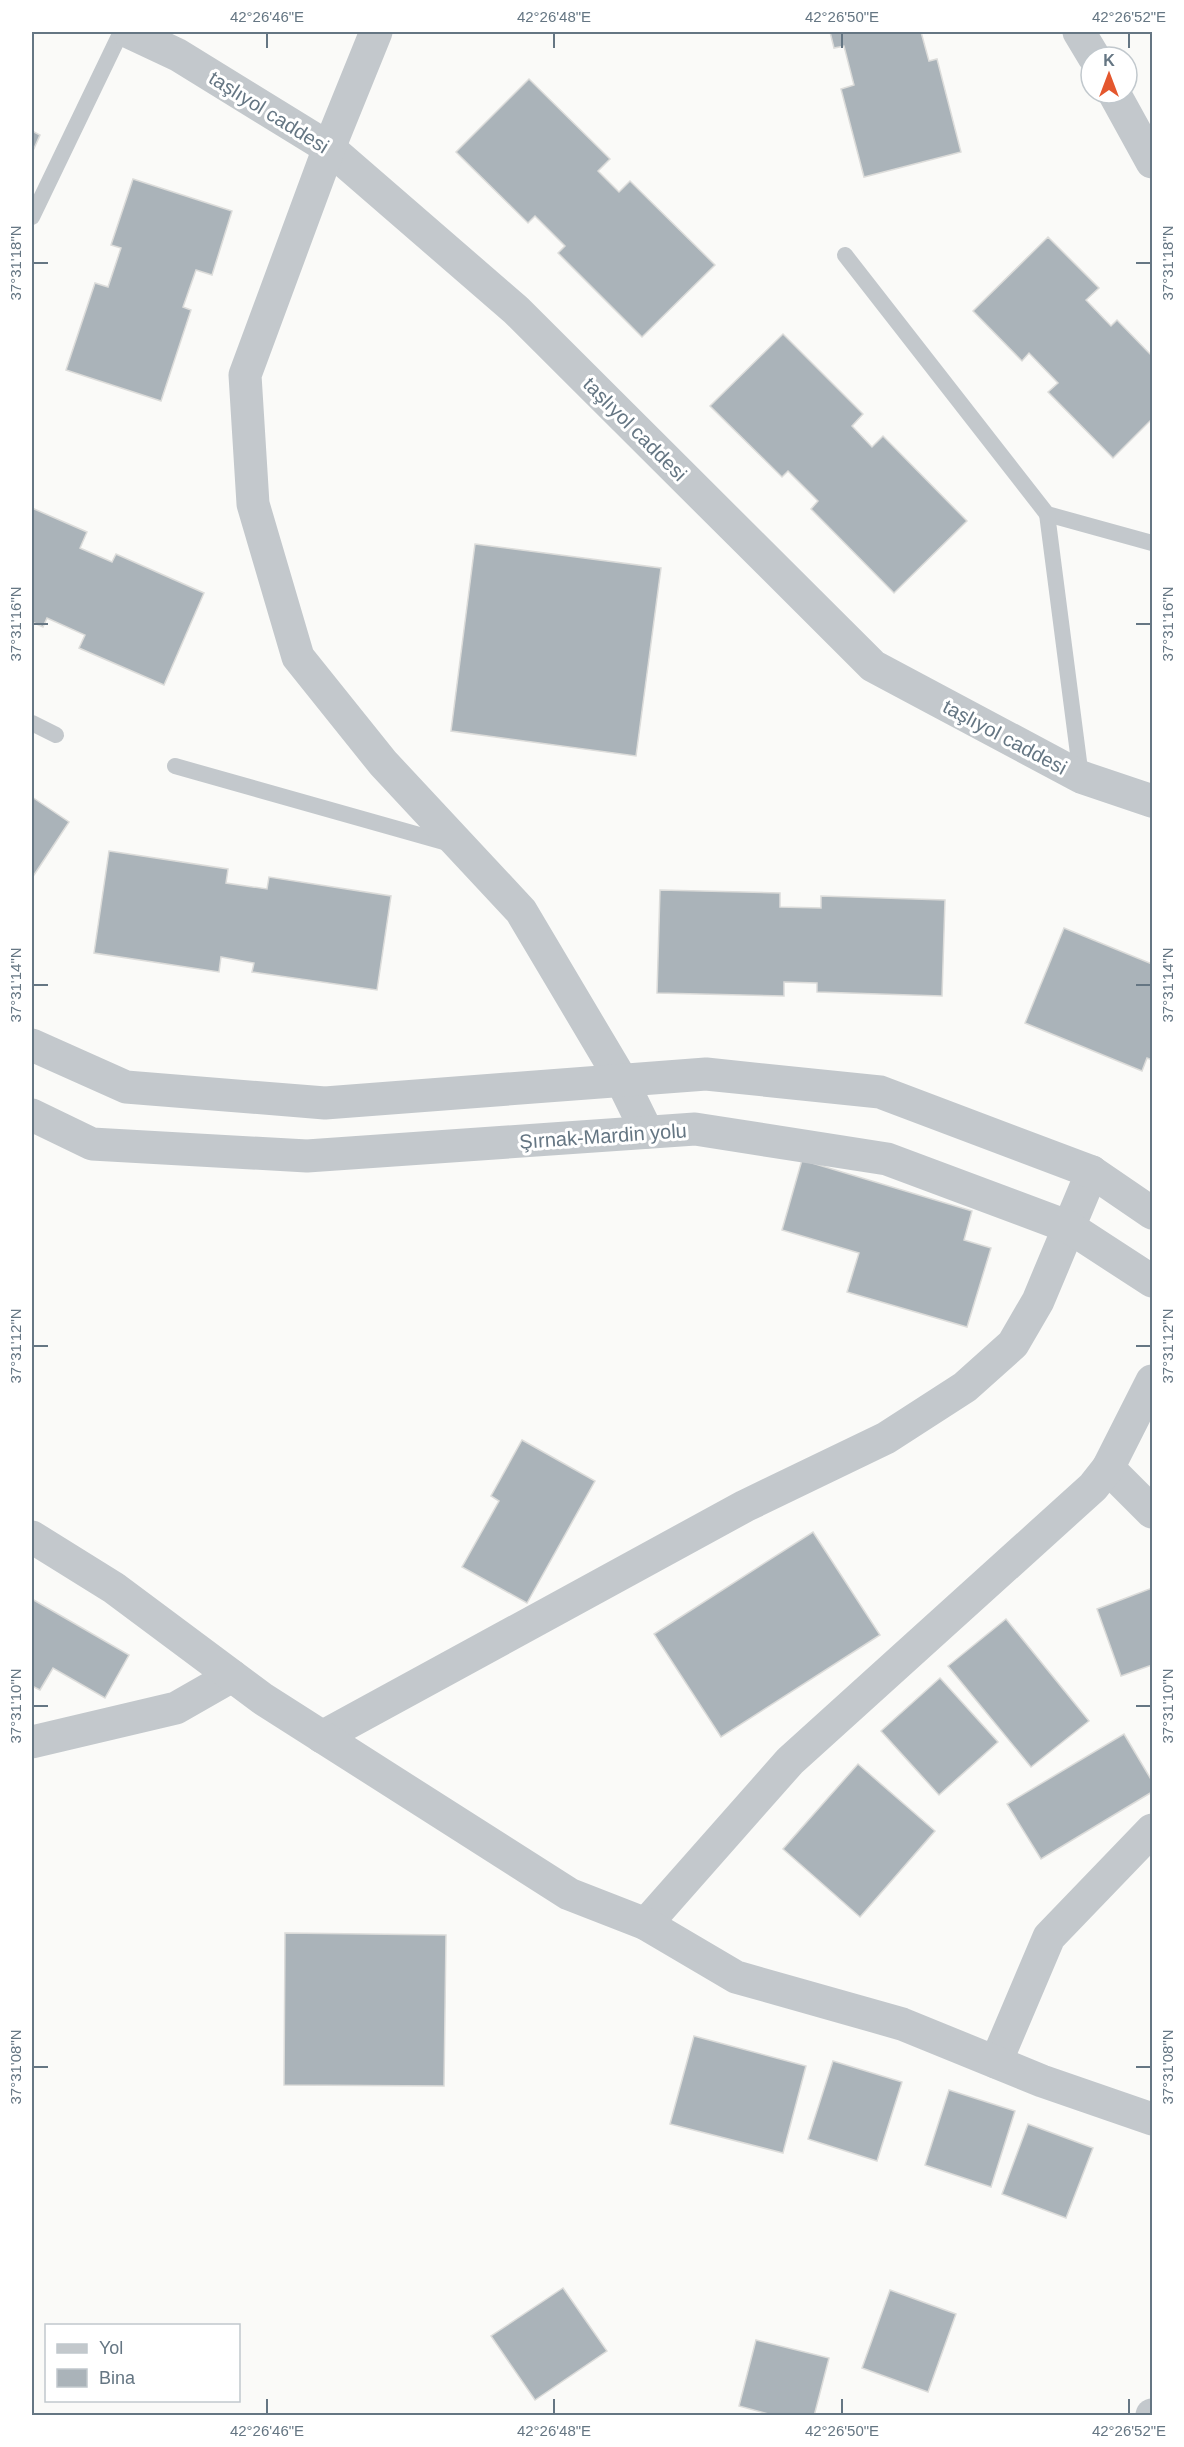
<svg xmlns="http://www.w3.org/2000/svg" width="1184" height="2447" font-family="Arial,sans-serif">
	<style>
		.building { fill: #aab3b9; stroke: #dcdcda; stroke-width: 1.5 }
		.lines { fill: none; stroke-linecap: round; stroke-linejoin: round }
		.service { stroke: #c3c8cc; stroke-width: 16 }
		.minor { stroke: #c3c8cc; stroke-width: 33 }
		.tertiary { stroke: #c3c8cc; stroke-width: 33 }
		.ticks { fill: none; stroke: #657683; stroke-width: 2 }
		.labels { text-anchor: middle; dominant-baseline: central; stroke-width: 6; stroke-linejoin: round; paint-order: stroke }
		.street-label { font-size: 20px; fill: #657683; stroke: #fff }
		.neatline { fill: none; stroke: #657683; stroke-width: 2 }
		.ticks-label { font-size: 15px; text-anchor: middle; fill: #657683 }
	</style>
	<rect width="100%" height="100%" fill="#fafaf8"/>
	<g class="building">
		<polygon points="830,32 921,32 929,61 937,59 961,152 864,177 841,89 854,85 844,46 834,48"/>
		<polygon points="529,79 610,159 598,171 619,192 630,181 715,265 642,337 558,253 565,246 535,216 528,223 456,152"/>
		<polygon points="32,131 40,135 32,153"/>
		<polygon points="133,179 232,211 212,275 196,270 183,307 191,310 161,401 66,370 95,283 108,287 121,248 111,245"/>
		<polygon points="1048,237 1099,288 1086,300 1111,326 1117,320 1152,356 1152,419 1113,458 1048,392 1058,383 1029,353 1022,361 973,311"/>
		<polygon points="783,334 863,414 852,426 872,447 883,436 967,521 894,593 811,509 818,501 788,471 782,477 710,406"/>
		<polygon points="32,508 87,532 80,548 112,562 116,554 204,593 164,685 79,648 85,635 47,618 43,627 32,622"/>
		<polygon points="475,544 661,568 636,756 451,731"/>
		<polygon points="32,797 69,822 32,878"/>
		<polygon points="109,851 228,869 226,883 267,889 269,877 391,896 377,990 252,972 254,963 221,957 219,972 94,953"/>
		<polygon points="660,890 780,893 780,907 821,908 821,896 945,900 942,996 817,992 817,983 784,982 784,996 657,993"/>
		<polygon points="1064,928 1152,964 1152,1060 1147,1058 1142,1071 1025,1023"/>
		<polygon points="802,1160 972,1211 964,1240 991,1248 967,1327 847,1292 859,1253 782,1230"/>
		<polygon points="522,1440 595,1481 527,1603 462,1567 499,1501 491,1496"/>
		<polygon points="813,1532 880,1635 721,1737 654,1634"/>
		<polygon points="1152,1588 1152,1665 1121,1676 1097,1609"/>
		<polygon points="32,1599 129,1655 105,1698 53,1668 40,1690 32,1686"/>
		<polygon points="1006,1619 1089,1721 1031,1767 948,1666"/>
		<polygon points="940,1678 998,1742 939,1795 881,1731"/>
		<polygon points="1124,1734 1152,1781 1152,1792 1041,1859 1007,1804"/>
		<polygon points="858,1764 935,1831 860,1917 783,1849"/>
		<polygon points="285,1933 446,1935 444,2086 284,2085"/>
		<polygon points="694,2036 806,2066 783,2153 670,2124"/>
		<polygon points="833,2061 902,2082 877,2161 808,2139"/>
		<polygon points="949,2090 1015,2111 991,2187 925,2165"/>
		<polygon points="1028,2124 1093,2148 1066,2218 1002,2194"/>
		<polygon points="563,2288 607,2351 535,2400 491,2336"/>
		<polygon points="890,2290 956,2314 928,2392 862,2368"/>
		<polygon points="756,2340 829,2358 814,2416 776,2416 739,2406"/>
	</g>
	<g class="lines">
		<g class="service">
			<polyline points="32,217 121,32"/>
			<polyline points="845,255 1047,514 1152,543"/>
			<polyline points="1047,514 1081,777"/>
			<polyline points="32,723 56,735"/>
			<polyline points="175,766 451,844"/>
		</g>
		<g class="minor">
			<polyline points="129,32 178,55 329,148 516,310 873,666 1081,777 1152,801"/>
			<polyline points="376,32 329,148 245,375 253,504 298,657 383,763 521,911 622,1081 647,1132"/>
			<polyline points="1079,32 1094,57"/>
			<polyline points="1114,93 1152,162"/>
			<polyline points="1108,1468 1152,1512"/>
			<polyline points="322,1737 745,1506 886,1438 965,1387 1013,1344 1038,1301 1092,1172"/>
			<polyline points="32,1742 176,1708 232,1676"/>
			<polyline points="646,1924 790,1761 1093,1487 1108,1468 1152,1381"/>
			<polyline points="996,2062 1049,1937 1152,1830"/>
			<polyline points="1152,2416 1152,2415"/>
		</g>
		<g class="tertiary">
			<polyline points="32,1045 126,1087 325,1103 706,1074 880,1092 1092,1172 1152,1213"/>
			<polyline points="32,1115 92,1144 307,1156 695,1129 887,1159 1069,1227 1152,1281"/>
			<polyline points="32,1537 114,1588 263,1699 569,1894 646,1924 736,1977 902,2024 1042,2081 1152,2119"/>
		</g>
	</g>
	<path class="ticks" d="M267 33V48M554 33V48M842 33V48M1129 33V48M33 263H48M1136 263H1151M33 624H48M1136 624H1151M33 985H48M1136 985H1151M33 1346H48M1136 1346H1151M33 1706H48M1136 1706H1151M33 2067H48M1136 2067H1151M267 2399V2414M554 2399V2414M842 2399V2414M1129 2399V2414"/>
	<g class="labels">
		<g class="street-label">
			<text transform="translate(269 112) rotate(32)">taşlıyol caddesi</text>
			<text transform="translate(635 429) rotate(45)">taşlıyol caddesi</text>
			<text transform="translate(1005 737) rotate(28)">taşlıyol caddesi</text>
			<text transform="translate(603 1136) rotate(-4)">Şırnak-Mardin yolu</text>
		</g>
	</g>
	<rect width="1184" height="2447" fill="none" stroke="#ffffff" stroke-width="66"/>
	<rect x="45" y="2324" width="195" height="78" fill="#ffffff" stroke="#c1c8cd" stroke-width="1.5"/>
	<rect x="57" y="2344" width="30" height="9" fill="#c3c8cc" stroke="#c1c8cd" stroke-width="1.5"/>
	<text x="99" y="2354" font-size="18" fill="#657683">Yol</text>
	<rect x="57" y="2369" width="30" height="18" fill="#aab3b9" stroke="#c1c8cd" stroke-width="1.5"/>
	<text x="99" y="2384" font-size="18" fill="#657683">Bina</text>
	<g transform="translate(1109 75)"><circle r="28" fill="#ffffff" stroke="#c1c8cd" stroke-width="1.5"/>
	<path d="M0-4.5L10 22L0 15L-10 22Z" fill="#e4572e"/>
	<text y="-9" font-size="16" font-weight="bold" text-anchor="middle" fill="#657683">K</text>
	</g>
	<rect x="33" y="33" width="1118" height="2381" class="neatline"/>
	<g class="ticks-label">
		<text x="267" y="22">42°26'46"E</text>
		<text x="554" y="22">42°26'48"E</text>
		<text x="842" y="22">42°26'50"E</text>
		<text x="1129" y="22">42°26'52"E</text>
		<text transform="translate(16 263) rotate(-90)" y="5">37°31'18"N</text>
		<text transform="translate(1168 263) rotate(-90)" y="5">37°31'18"N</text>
		<text transform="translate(16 624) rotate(-90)" y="5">37°31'16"N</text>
		<text transform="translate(1168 624) rotate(-90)" y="5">37°31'16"N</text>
		<text transform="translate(16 985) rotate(-90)" y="5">37°31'14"N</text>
		<text transform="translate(1168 985) rotate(-90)" y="5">37°31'14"N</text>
		<text transform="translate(16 1346) rotate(-90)" y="5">37°31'12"N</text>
		<text transform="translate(1168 1346) rotate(-90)" y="5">37°31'12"N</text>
		<text transform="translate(16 1706) rotate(-90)" y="5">37°31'10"N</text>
		<text transform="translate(1168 1706) rotate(-90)" y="5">37°31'10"N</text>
		<text transform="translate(16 2067) rotate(-90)" y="5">37°31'08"N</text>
		<text transform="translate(1168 2067) rotate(-90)" y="5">37°31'08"N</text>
		<text x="267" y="2436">42°26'46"E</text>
		<text x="554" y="2436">42°26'48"E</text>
		<text x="842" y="2436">42°26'50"E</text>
		<text x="1129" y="2436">42°26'52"E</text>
	</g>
</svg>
